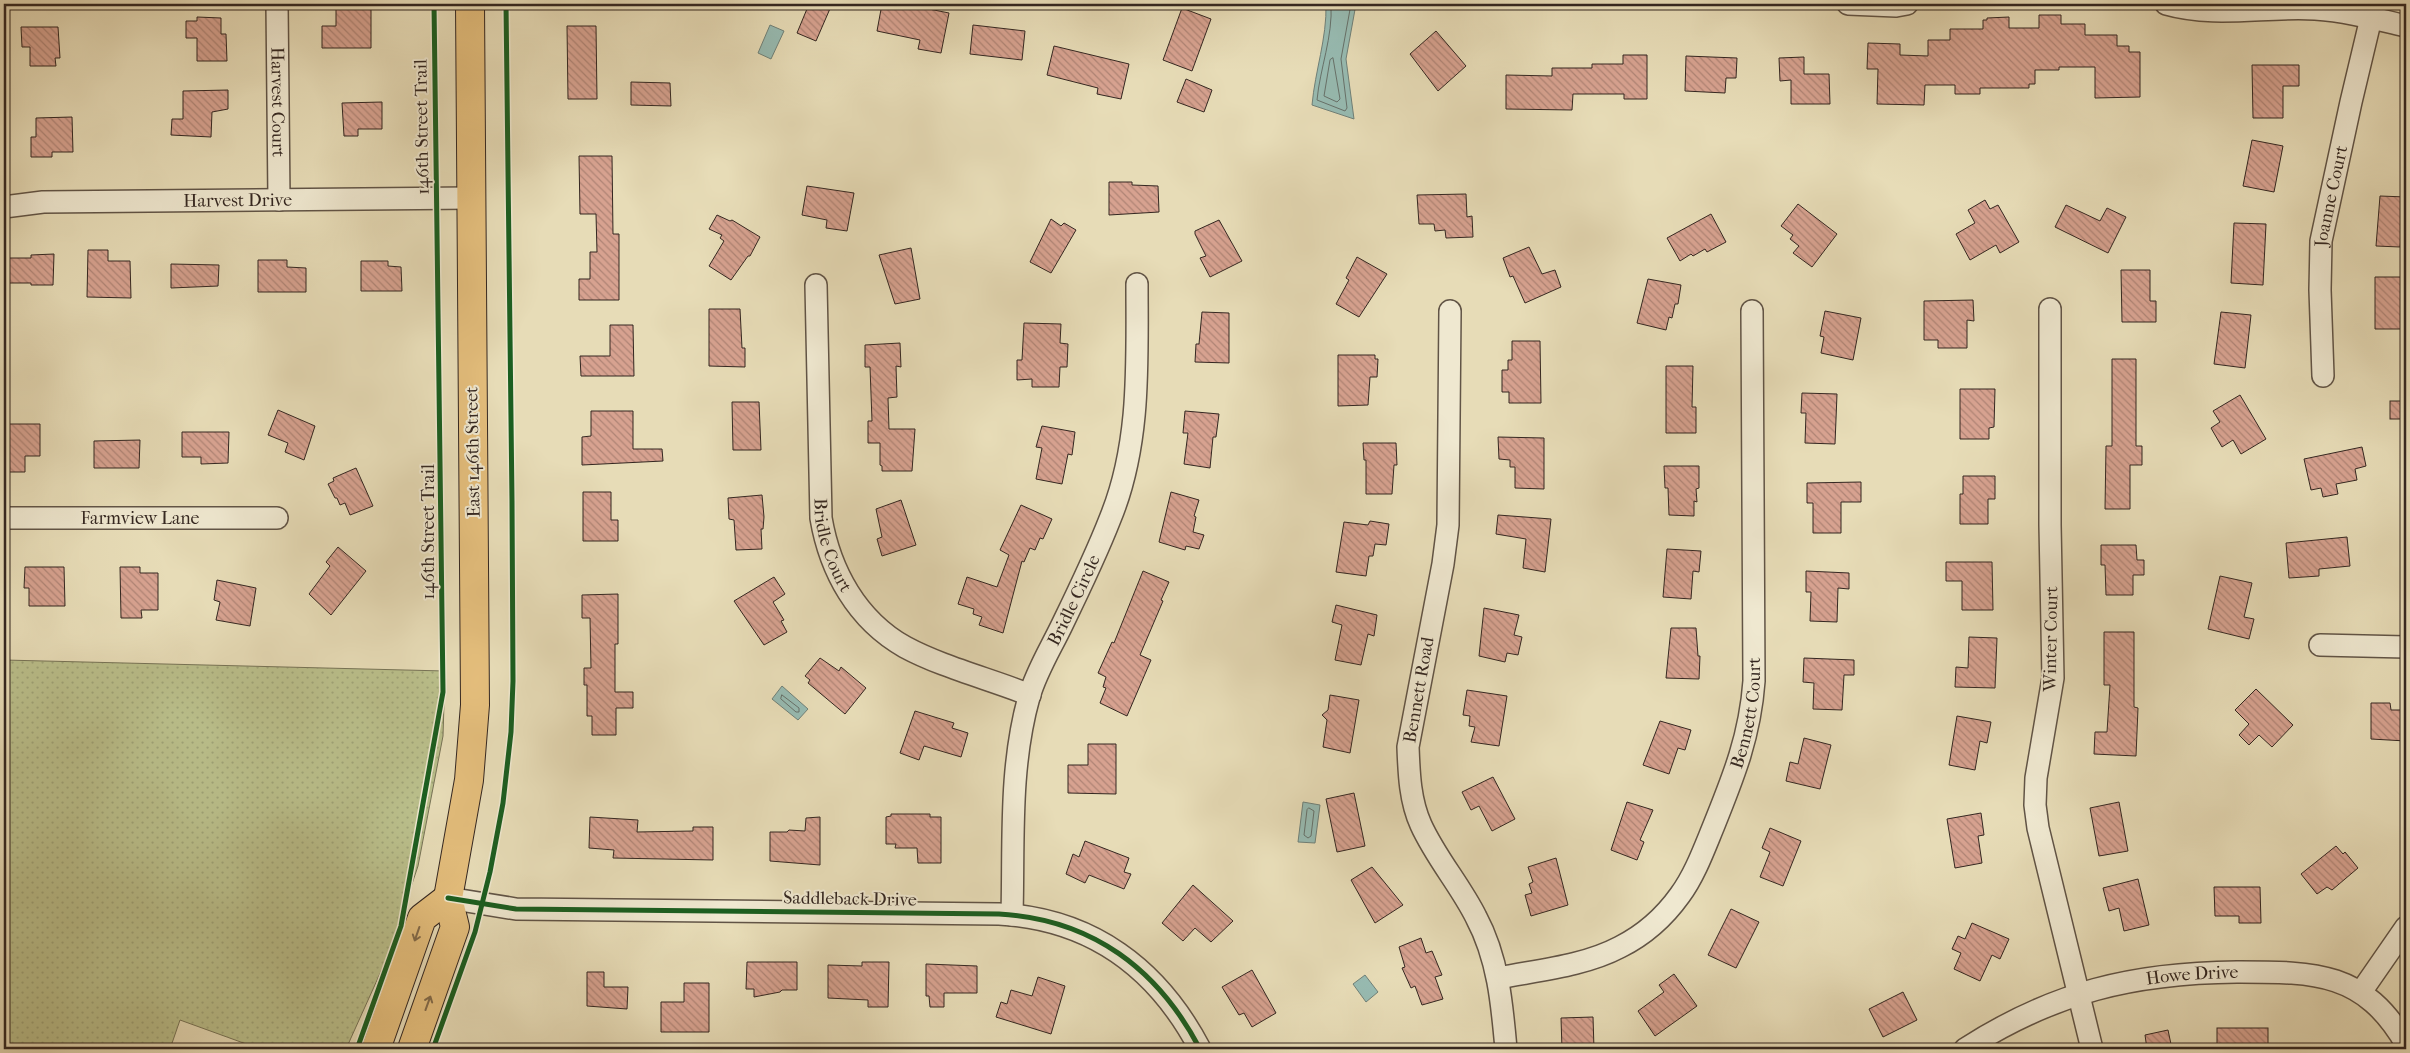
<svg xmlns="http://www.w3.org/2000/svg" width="2410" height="1053" font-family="'IM FELL French Canon',serif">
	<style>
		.grass { fill: url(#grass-dots); stroke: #777356 }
		.water { fill: #97bbb2; stroke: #6f8078 }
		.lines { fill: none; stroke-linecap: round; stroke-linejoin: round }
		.shore { stroke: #66716a; stroke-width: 1 }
		.building { fill: url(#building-back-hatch); stroke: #342721 }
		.minor-casing { stroke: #615446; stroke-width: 24 }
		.primary-casing { stroke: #342721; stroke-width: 30 }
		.minor { stroke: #efe8d0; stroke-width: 21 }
		.primary { stroke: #e4be7c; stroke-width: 28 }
		.cycleway-casing { stroke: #efe8d0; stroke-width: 8 }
		.cycleway { stroke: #1b5e20; stroke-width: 5 }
		.oneway { stroke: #836b4a }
		.labels { text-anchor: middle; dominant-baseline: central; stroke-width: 4; stroke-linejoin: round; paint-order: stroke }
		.street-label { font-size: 18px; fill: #342721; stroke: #efe8d0 }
	</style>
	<defs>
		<pattern id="grass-dots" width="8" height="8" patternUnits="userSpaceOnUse" patternTransform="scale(1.25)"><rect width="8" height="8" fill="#babf8b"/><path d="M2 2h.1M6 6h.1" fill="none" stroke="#a0a478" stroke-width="1.8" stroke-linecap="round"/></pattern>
		<pattern id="building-back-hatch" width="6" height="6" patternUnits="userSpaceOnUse" patternTransform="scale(1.25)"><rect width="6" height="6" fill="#d7a290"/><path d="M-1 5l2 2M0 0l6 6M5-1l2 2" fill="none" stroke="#af8475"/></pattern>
	</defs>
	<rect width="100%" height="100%" fill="#e7dcb7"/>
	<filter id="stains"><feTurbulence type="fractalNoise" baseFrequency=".004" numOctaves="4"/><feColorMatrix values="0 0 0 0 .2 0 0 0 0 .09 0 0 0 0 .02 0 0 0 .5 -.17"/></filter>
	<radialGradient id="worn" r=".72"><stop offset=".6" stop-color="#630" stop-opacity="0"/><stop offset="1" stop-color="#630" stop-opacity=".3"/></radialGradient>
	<polygon class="grass" points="4,660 445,671 443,736 418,866 387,958 346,1049 260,1049 180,1020 170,1049 4,1049"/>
	<g class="water">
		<path d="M1326 4H1356L1346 59 1354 119 1312 105C1315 71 1327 38 1326 4Z"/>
		<polygon points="770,25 784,31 771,59 758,53"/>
		<polygon points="782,686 808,709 798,720 772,699"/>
		<polygon points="1303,802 1320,805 1315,843 1298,842"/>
		<polygon points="1365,975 1378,992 1366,1002 1353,984"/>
	</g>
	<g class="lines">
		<g class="shore">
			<path d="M1331 4C1333 37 1320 68 1317 100L1345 111 1347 108 1341 59 1351 4"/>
			<polygon points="1333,58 1340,99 1337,102 1324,96 1330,60"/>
			<polygon points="782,695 799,708 799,712 796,712 781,699"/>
			<polygon points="1309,808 1314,811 1311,836 1308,838 1304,835 1307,810"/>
		</g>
	</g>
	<g class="building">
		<polygon points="809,4 832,4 816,41 797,33"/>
		<polygon points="882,4 904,4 949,13 941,53 918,49 920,40 877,31"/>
		<polygon points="336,5 371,5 371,48 322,48 322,26 336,26"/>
		<polygon points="1182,8 1211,19 1192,71 1163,60"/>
		<polygon points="2039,15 2061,15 2061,24 2085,24 2085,35 2117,35 2117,46 2129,46 2129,52 2140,52 2140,97 2095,98 2095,67 2059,67 2059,70 2035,70 2035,84 2029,84 2029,88 1980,88 1980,94 1955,94 1955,85 1925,85 1924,105 1877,104 1878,69 1867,69 1868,43 1900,44 1900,55 1928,56 1928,40 1950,40 1950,29 1983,29 1983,20 1987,20 1987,18 2009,17 2009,28 2039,28"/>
		<polygon points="197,17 221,18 221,34 226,34 227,61 197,61 197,38 186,38 186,21 197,21"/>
		<polygon points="973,25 1025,31 1022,60 970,54"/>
		<polygon points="567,26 596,26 597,99 568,99"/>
		<polygon points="21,27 58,27 60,58 55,58 56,66 30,66 30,47 22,47"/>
		<polygon points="1436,31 1466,66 1438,91 1410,54"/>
		<polygon points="1054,46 1129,64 1121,99 1097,94 1098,88 1047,75"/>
		<polygon points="1623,55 1647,55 1647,99 1624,99 1624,94 1573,94 1572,110 1506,109 1506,75 1552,76 1552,68 1592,68 1592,64 1623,64"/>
		<polygon points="1686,56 1737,58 1736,78 1726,78 1725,93 1685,91"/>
		<polygon points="1804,57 1804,74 1829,74 1830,104 1791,104 1791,80 1780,81 1779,58"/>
		<polygon points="2252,65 2299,65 2299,86 2283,86 2283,118 2253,118"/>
		<polygon points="1186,79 1212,90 1204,112 1177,102"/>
		<polygon points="631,82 670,83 671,106 631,105"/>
		<polygon points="228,90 228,109 212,112 211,137 171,135 172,119 183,119 183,91"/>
		<polygon points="382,102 382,129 358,129 358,136 344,136 342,103"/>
		<polygon points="72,117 73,152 52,152 52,157 31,157 31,137 36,137 36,118"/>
		<polygon points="2252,140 2283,146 2274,192 2243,186"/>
		<polygon points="579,156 612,156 613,234 619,234 619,300 579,300 579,279 590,279 590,252 597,252 596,214 580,214"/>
		<polygon points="1109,182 1132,182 1132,185 1158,186 1159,212 1109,215"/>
		<polygon points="807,186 854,193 847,231 826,228 827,220 802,215"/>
		<polygon points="1466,194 1467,217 1472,216 1473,237 1446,238 1445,230 1435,231 1434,224 1419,224 1417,195"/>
		<polygon points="2380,196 2406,197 2406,229 2402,229 2400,247 2376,246"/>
		<polygon points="1985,200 1990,209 1998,205 2019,242 2000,253 1996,245 1970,260 1956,234 1975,223 1968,210"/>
		<polygon points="1798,204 1837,234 1812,267 1793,253 1799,246 1790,239 1793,235 1781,226"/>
		<polygon points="2066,205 2100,221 2107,208 2126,217 2108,253 2055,227"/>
		<polygon points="1711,214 1726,242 1707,252 1705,249 1693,256 1691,254 1680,261 1667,238"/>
		<polygon points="717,215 730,221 732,220 760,237 750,256 748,256 731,280 709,266 724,241 720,238 722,235 709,229"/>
		<polygon points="1051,219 1061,226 1064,223 1076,230 1051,273 1030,262"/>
		<polygon points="1219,220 1242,261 1210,277 1200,258 1206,256 1195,234 1195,231"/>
		<polygon points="2234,223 2266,224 2263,285 2231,283"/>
		<polygon points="1529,247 1542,274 1555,270 1561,287 1525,303 1513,276 1510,277 1503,258"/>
		<polygon points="911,248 920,299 895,304 879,255"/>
		<polygon points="88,250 108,250 108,261 130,261 131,298 87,297"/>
		<polygon points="54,254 53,285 31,285 31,283 4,283 4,258 31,258 31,255"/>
		<polygon points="1357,257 1387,274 1359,317 1336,304 1349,280 1346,278"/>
		<polygon points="258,260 287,260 287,267 306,268 306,292 258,292"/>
		<polygon points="361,261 388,261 388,266 401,267 402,291 361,291"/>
		<polygon points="171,264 219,265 218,286 171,288"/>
		<polygon points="2121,270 2150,270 2150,301 2156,301 2156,322 2122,322"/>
		<polygon points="2375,277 2405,277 2406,329 2375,329"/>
		<polygon points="1648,279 1681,285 1678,304 1675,304 1672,318 1669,317 1666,330 1637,323"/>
		<polygon points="1973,300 1974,321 1967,320 1967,348 1938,348 1938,340 1924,340 1924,301"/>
		<polygon points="709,309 740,309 742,348 745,348 745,367 709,366"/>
		<polygon points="1825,311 1861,318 1853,360 1821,353 1824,337 1820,336"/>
		<polygon points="1202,312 1229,313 1229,363 1195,362 1196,344 1199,344"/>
		<polygon points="2221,312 2251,315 2245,368 2214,364"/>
		<polygon points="1024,323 1061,324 1060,343 1068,344 1067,367 1060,367 1059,387 1032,387 1032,379 1017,380 1017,360 1022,360"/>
		<polygon points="610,325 633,325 634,376 581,376 580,356 610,356"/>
		<polygon points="1512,341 1540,341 1541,403 1509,403 1509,392 1502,392 1502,370 1508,370 1508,360 1512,360"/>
		<polygon points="900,343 901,367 896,366 897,397 888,398 889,429 915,429 912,471 882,471 882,466 880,465 880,443 868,443 868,421 872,421 870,367 865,367 865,345"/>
		<polygon points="1338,355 1375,355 1375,359 1378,359 1377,377 1370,377 1368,405 1338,406"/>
		<polygon points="2112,359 2136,359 2136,446 2142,446 2142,465 2130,465 2130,509 2105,509 2106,446 2112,446"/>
		<polygon points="1666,366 1693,366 1692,407 1696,407 1696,433 1666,433"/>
		<polygon points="1960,389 1995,389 1994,427 1989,428 1989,439 1960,439"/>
		<polygon points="1802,393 1837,394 1835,444 1805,443 1806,413 1801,413"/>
		<polygon points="2240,395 2266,439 2241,454 2233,440 2222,447 2211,428 2220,422 2213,411"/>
		<rect x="2390" y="401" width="16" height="18"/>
		<polygon points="732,402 759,402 761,450 733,450"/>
		<polygon points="278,410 315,426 304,460 285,452 288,443 268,435"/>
		<polygon points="591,411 633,411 633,449 662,449 663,461 582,465 582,437 591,436"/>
		<polygon points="1185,411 1219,414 1216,437 1213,437 1210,468 1184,464 1188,433 1183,433"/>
		<polygon points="4,424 40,424 40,456 25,456 25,472 4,472"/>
		<polygon points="1042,426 1075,432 1072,455 1068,454 1062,484 1036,479 1042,448 1036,447"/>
		<polygon points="182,432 229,432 228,463 201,464 201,457 182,457"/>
		<polygon points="1498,437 1544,438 1544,489 1515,488 1515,467 1510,467 1510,460 1499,459"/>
		<polygon points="140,440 139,468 94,468 94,441"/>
		<polygon points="1363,443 1396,443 1397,465 1394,465 1392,494 1366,494 1366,460 1364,460"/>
		<polygon points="2362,447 2366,466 2355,469 2357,480 2336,484 2338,494 2323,497 2321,488 2311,490 2304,459"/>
		<polygon points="1664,466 1699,466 1699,488 1696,489 1697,502 1694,501 1694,516 1669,515 1668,488 1665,488"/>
		<polygon points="356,468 373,506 350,515 345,503 340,505 337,498 335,498 328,484 334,481 333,478"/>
		<polygon points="1963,476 1995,476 1995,499 1988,499 1988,524 1960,524 1960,494 1963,494"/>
		<polygon points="1861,482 1861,502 1841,502 1841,533 1813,533 1813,503 1807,503 1807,483"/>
		<polygon points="583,492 611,492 611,520 618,520 618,541 583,541"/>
		<polygon points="1171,492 1199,500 1194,516 1196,517 1193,532 1204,535 1199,549 1186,546 1185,550 1159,542"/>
		<polygon points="762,495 764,517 763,529 761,529 762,549 736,550 734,520 729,519 728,498"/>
		<polygon points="901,500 916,545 882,556 877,539 882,537 876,509"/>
		<polygon points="1021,505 1052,519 1043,539 1040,538 1035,550 1030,548 1024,562 1022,561 1003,633 979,625 982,617 973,614 974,609 958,604 967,577 997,587 1009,555 1000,550"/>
		<polygon points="1498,515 1551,519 1545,572 1523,568 1526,539 1496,534"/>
		<polygon points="1370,521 1389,524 1386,545 1375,544 1373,556 1369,556 1366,576 1336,572 1344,522 1368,525"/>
		<polygon points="2347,537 2350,566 2319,569 2319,576 2289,578 2286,543"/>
		<polygon points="2101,545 2136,545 2137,560 2144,560 2144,575 2133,575 2133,595 2106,595 2105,565 2101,565"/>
		<polygon points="338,547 366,571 331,615 309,594 330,566 326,562"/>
		<polygon points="1667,549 1701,551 1699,572 1693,571 1691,599 1663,597"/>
		<polygon points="1946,562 1992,562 1993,610 1962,610 1962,581 1946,581"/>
		<polygon points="25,567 64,567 65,606 29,606 29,588 24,588"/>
		<polygon points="120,567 140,567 140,573 158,573 158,610 141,610 142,618 121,618"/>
		<polygon points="1143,571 1169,582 1161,600 1163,601 1140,655 1151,660 1127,716 1100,703 1106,688 1103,687 1106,677 1098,673 1112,642 1114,643"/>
		<polygon points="1806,571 1849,573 1849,589 1838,588 1837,622 1810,621 1811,592 1806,592"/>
		<polygon points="2220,576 2252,583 2244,617 2254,619 2249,639 2208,629"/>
		<polygon points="774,577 785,594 773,602 784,620 781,621 787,632 764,645 734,601"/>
		<polygon points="217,580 256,588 250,626 216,620 220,602 214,600"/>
		<polygon points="618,594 618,644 615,644 615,692 633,692 633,708 616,708 616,735 592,735 592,716 587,716 587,685 584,685 584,668 591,668 590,618 582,618 582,595"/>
		<polygon points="1336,605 1377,615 1374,636 1368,634 1361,665 1335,660 1342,625 1332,622"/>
		<polygon points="1484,608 1519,615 1514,635 1522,637 1518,655 1507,653 1505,662 1479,656"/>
		<polygon points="1671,628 1696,628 1698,656 1700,656 1699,679 1666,678"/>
		<polygon points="2104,632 2134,632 2134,707 2138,708 2136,756 2094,754 2095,732 2107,732 2110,685 2104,685"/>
		<polygon points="1969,637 1997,638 1995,688 1955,687 1956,667 1968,668"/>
		<polygon points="820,658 839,671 841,667 866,688 845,714 808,683 810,680 805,676"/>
		<polygon points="1804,658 1854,660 1854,675 1844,675 1842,710 1813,709 1814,683 1803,682"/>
		<polygon points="2256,689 2293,725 2272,747 2259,735 2249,745 2239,735 2249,724 2235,710"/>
		<polygon points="1467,690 1507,696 1499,746 1471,742 1475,727 1469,726 1470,716 1463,715"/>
		<polygon points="1330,695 1359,700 1350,753 1323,747 1327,720 1322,715 1328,710"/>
		<polygon points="2371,703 2390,703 2391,710 2406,710 2406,741 2371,739"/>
		<polygon points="915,711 954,723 952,728 968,733 961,757 924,746 919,760 900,753"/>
		<polygon points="1957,716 1991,722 1987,743 1980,741 1975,770 1949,765"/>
		<polygon points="1660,721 1691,730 1685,750 1678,748 1669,774 1643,765"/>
		<polygon points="1804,738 1831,745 1820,789 1786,781 1790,762 1798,764"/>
		<polygon points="1088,744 1116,744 1116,794 1068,793 1068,765 1088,765"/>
		<polygon points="1493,777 1515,819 1492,831 1479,806 1471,810 1462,792"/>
		<polygon points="1354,793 1365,846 1337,852 1326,799"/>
		<polygon points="1627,802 1653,810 1640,840 1644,842 1637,860 1611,850"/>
		<polygon points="2119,802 2128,851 2099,856 2090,808"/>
		<polygon points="1981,813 1984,835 1978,836 1982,863 1955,868 1947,819"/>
		<polygon points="891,814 930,814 930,817 941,817 941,863 918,863 917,848 895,848 896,844 886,844 886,817 891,816"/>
		<polygon points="590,817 638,820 637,832 693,831 693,827 713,827 713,860 613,858 614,850 589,848"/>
		<polygon points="820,817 820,865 770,861 770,832 787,832 789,830 805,831 806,818"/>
		<polygon points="1770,828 1801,841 1783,886 1760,877 1770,852 1762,848"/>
		<polygon points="1085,841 1129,858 1124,872 1131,874 1124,889 1089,875 1085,883 1066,874 1073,854 1079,857"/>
		<polygon points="2336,846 2343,854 2345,852 2358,868 2332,890 2327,887 2317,894 2301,874"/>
		<polygon points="1556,858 1568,905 1531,916 1525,895 1532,893 1529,884 1533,882 1528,867"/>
		<polygon points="1372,867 1403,905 1375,923 1351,880"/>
		<polygon points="2138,879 2149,925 2124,931 2119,908 2109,911 2103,888"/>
		<polygon points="1193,885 1233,921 1211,942 1195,928 1183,941 1162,923"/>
		<polygon points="2214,887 2260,887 2261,923 2239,923 2239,916 2215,916"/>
		<polygon points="1731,909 1759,922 1736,968 1708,955"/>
		<polygon points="1972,923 2009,939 2000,959 1992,955 1980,981 1954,969 1961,953 1952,949 1958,936 1965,939"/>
		<polygon points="1421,938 1426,953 1432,951 1442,975 1435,977 1443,999 1422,1005 1415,986 1411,988 1402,968 1405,967 1399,947"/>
		<polygon points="747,962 797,962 797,990 782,990 780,992 754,997 754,989 746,989"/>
		<polygon points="862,962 889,962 888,1007 868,1007 868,1000 828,998 828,965 862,966"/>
		<polygon points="926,964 977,966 977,993 944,993 944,1007 930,1007 929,996 926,996"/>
		<polygon points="1252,970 1276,1013 1252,1027 1244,1013 1239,1015 1222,987"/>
		<polygon points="587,972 604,972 604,987 628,987 627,1009 587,1006"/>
		<polygon points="1674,974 1697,1006 1655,1036 1638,1011 1664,992 1659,985"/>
		<polygon points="1038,977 1065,986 1051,1034 996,1017 1001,1002 1007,1004 1011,990 1032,996"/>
		<polygon points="684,983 709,983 709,1032 661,1032 661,1002 684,1002"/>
		<polygon points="1903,992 1917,1020 1883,1037 1869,1009"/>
		<polygon points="1593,1017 1594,1049 1562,1049 1561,1018"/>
		<rect x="2217" y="1028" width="51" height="21"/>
		<polygon points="2168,1030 2172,1049 2147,1049 2145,1035"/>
	</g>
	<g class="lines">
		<g class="minor-casing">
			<g id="minor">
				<path id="s1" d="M277 4 279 200"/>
				<polyline points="1848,4 1896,6 1907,4"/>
				<path d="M2166 4C2215 18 2265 6 2315 9 2346 11 2376 19 2406 26"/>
				<path id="s2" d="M4 207 43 202 472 198"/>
				<path id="s3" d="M816 285 821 518C830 571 857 620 905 647 942 667 990 679 1030 695"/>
				<polyline points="2050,309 2050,525 2053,678 2036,778 2035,805 2038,828 2092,1049"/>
				<path d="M1450 311 1448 525 1443 564 1408 747C1409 774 1410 801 1421 825 1436 858 1460 885 1476 917 1498 958 1502 1003 1506 1049"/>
				<path id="s4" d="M2323 376 2320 290 2321 241 2351 102 2371 18"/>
				<path id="s5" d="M4 518H277"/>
				<polyline points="2320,645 2406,647"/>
				<path d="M448 898 516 909 999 914C1092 919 1158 969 1200 1049"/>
				<path id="s6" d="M1012 915C1014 842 1009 768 1029 697 1036 672 1051 648 1062 625 1079 590 1096 555 1110 519 1141 444 1137 362 1137 284"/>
				<path id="s7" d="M1499 978C1539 970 1584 966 1620 947 1644 935 1665 916 1680 895 1694 876 1703 852 1712 830 1733 778 1750 737 1754 681L1752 311"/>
				<polyline points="2361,992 2406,927"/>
				<path id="s8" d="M1965 1049C2054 992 2133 973 2237 972 2314 972 2364 971 2406 1044"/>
			</g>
		</g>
		<g class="primary-casing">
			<g id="primary">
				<polyline points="376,1049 422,918 448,898"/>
				<polyline points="412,1049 455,927 448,898 469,780 475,705 470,4"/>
			</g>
		</g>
		<use href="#minor" class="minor"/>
		<use href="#primary" class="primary"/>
		<g class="cycleway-casing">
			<g id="cycleway">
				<path d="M448 898 516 909 999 914C1092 919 1158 969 1200 1049"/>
				<polyline points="357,1049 401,926 443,692 434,4"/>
				<polyline points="433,1049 475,932 490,872 503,803 511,732 513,681 512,501 506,4"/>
			</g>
		</g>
		<use href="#cycleway" class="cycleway"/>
	</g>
	<defs><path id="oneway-shaft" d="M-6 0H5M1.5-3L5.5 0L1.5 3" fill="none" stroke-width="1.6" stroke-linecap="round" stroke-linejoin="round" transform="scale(1.25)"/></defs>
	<g class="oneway">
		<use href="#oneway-shaft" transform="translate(417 934) rotate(109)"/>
		<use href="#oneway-shaft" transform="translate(428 1003) rotate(-70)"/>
	</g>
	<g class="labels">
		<g class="street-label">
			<text stroke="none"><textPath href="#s1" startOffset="98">Harvest Court</textPath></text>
			<text transform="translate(422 127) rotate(-91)">146th Street Trail</text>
			<text stroke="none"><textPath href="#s4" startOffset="181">Joanne Court</textPath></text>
			<text stroke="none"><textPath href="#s2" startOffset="234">Harvest Drive</textPath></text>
			<text transform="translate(473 452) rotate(-91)">East 146th Street</text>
			<text stroke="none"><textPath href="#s5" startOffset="136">Farmview Lane</textPath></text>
			<text transform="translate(428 532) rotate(-90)">146th Street Trail</text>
			<text stroke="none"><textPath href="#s3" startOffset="262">Bridle Court</textPath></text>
			<text stroke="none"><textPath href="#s6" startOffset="326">Bridle Circle</textPath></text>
			<text transform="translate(2051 639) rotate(-89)">Winter Court</text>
			<text transform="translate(1419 690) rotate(-80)">Bennett Road</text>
			<text stroke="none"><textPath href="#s7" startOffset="401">Bennett Court</textPath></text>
			<text transform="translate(850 899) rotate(1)">Saddleback Drive</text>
			<text stroke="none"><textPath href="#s8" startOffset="242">Howe Drive</textPath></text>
		</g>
	</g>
	<rect width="2410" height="1053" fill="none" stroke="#e7dcb7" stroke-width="20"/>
	<rect x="5" y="5" width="2400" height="1043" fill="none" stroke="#342721" stroke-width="2.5"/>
	<rect x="10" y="10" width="2390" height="1033" fill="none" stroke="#342721"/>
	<rect width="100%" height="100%" filter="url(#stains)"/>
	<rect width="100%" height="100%" fill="url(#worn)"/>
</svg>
